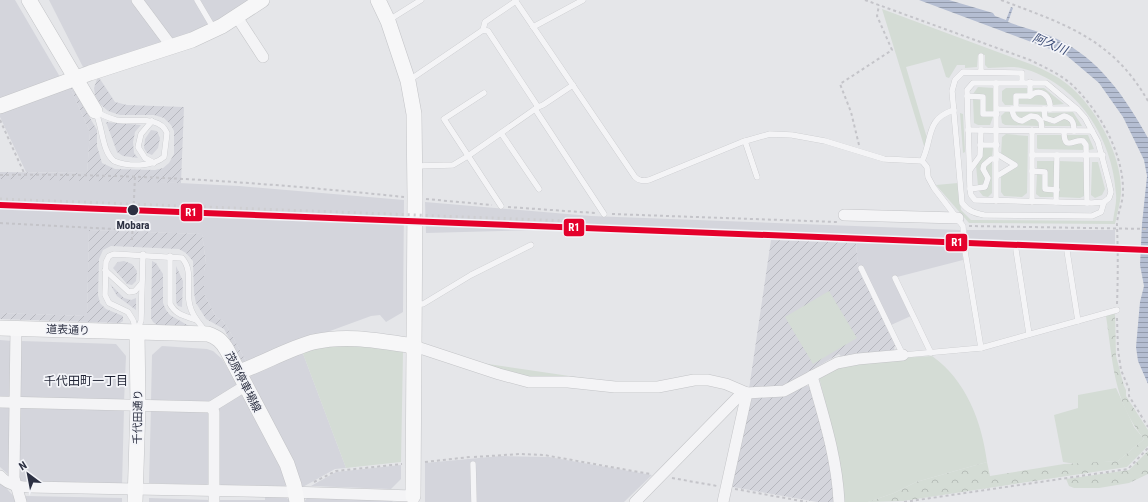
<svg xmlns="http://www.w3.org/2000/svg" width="1148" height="502" font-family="'Roboto Condensed','Noto Sans JP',sans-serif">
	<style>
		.built { fill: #d4d5dc }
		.industrial { fill: url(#industrial-furrows) }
		.green { fill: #d4dcd5 }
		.forest { fill: url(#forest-crowns) }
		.water { fill: url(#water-rules) }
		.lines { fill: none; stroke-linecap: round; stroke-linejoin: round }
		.lane-casing { stroke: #c3c4c7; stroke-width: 6 }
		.street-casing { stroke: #c3c4c7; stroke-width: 12 }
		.secondary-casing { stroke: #c3c4c7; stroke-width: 16 }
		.path { stroke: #c4c4c9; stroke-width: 2; stroke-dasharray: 3 3; stroke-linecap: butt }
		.lane { stroke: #f4f4f6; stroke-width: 5.5 }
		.street { stroke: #f4f4f6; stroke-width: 11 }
		.secondary { stroke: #f7f7f8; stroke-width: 15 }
		.rail { stroke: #ceced1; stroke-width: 3; stroke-dasharray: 2 4; stroke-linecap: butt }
		.rail-1-casing { stroke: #f3f4f8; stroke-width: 9 }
		.rail-1 { stroke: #e4002b; stroke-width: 6 }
		.stop-dot { fill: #2c3042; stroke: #f3f4f8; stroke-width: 1.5 }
		.labels { text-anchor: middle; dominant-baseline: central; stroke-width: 3.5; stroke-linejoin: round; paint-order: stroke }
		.stop-label { font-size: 11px; font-weight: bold; fill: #2c3042; stroke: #f3f4f8 }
		.street-label { font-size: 11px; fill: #2c3042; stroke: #f3f4f8 }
		.water-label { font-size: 12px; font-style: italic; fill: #384974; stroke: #f3f4f8 }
		.neighbourhood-label { font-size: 12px; fill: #1e2233; stroke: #f3f4f8 }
		.line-badge { stroke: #f3f4f8; stroke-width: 1.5 }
		.badge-label { font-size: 11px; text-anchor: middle; font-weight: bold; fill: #fff }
	</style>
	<defs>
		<pattern id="industrial-furrows" width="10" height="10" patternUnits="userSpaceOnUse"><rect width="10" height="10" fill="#d4d5dc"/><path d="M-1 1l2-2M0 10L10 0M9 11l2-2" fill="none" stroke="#b6b7be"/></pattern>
		<pattern id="forest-crowns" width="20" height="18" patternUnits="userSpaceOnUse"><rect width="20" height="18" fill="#d4dcd5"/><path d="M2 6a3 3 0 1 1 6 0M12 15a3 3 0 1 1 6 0" fill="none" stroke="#b6bdb8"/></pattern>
		<pattern id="water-rules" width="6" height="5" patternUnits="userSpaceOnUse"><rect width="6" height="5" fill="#b5bed2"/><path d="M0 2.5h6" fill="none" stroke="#939bac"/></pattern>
	</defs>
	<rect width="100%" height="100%" fill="#e5e6e9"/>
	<g class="built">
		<polygon points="0,0 15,0 60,77 0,100"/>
		<polygon points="49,0 134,0 163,40 163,44 84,69"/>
		<polygon points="140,0 195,0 210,26 173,41"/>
		<polygon points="198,0 253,0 213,25"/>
		<polygon points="69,85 90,132 87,173 26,172 0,117 0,112"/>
		<polygon points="0,179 119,180 239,186 404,200 403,312 386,322 380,315 371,316 300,342 248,365 229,330 223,321 216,317 204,294 204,271 206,263 202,234 89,230 87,316 0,313"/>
		<polygon points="425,202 591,216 960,230 963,260 897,277 911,316 891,325 863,266 858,268 856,243 539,230 426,233"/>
		<polygon points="967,230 1115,230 1115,252 966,246"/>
		<polygon points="0,340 12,341 12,396 7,400 0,400"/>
		<polygon points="21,341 116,344 126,356 124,402 24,400 20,395"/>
		<polygon points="162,346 207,349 213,351 222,359 238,386 213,402 151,402 152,355"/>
		<polygon points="302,351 346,468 335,469 301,488 249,379 251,375"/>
		<polygon points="241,391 280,466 287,483 285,486 221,485 216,480 217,409"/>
		<polygon points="0,405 7,405 11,409 10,476 0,467"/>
		<polygon points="25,405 124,408 122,486 23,483 18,479 19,409"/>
		<polygon points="151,408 206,410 211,413 211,481 206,485 149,483"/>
		<polygon points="501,456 549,457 652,475 624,502 425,502 425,463"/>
		<polygon points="401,465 401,479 391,489 311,486 336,472"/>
		<polygon points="0,481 17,500 17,502 0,502"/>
		<polygon points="26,496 122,498 122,502 26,502"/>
		<polygon points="265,497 286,497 291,502 219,502 219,500 265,500"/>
		<polygon points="149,498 210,500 210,502 149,502"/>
		<polygon points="307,498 391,500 393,502 304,502"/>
	</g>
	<g class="industrial">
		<polygon points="98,76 115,102 127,105 184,107 181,183 0,179 0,172 87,173 90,132 69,85 75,92 97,130 97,146 102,163 115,169 155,170 163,168 169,163 174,154 174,131 171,125 164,118 154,115 120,115 108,111 99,103 95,95 94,88"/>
		<polygon points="106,122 141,125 135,132 133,142 134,153 138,158 123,156 117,152"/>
		<polygon points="151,130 157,131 160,138 158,148 152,155 147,153 144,148 145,139"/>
		<polygon points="89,230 202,234 206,263 204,271 204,294 216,317 223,321 229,330 248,365 243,364 224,329 206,319 196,303 194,293 193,261 186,253 179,249 111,246 103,250 99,259 98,295 100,303 106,309 123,316 123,321 120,323 0,319 0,313 87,316"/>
		<polygon points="771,240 856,243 858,268 895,345 894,350 843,359 839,354 784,386 749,389"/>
		<polygon points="124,261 132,264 137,271 136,281 132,285 127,284 113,268 118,262"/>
		<polygon points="152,261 156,263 163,274 163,303 166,310 170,315 189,326 157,325 153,322 151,318"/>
		<polygon points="176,266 183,281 182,307 178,306 176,302"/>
		<polygon points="110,284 124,298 131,300 136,298 136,310 117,296"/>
		<polygon points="804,385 811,387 828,451 833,477 834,502 817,502 733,487 731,482 748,396"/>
	</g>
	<g class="green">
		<path d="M882 9 1033 65C1045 70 1057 76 1067 84 1096 106 1123 157 1121 194 1120 204 1117 214 1115 224L969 223 936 185 958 183 961 210 971 220 1113 221C1114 212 1117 203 1116 194 1113 138 1077 82 1021 68 1011 66 998 68 988 68L985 65V55H978L977 67 965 68V65H957L949 78 946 77 940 58 906 67 927 138 925 149Z"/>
		<polygon points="978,87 993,88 993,111 985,112 984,95 973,94"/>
		<polygon points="1006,88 1028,88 1029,95 1015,95 1014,105 1005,105 1002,101 1002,91"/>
		<polygon points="1033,88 1044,88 1064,104 1053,105 1048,93 1041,90 1033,92"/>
		<polygon points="1036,95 1043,96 1048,105 1017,104 1017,98"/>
		<polygon points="973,99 980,99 981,101 981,117 993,117 990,125 978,125 974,123"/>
		<polygon points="1005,112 1011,112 1020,123 1032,118 1038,120 1039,126 1005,125 1002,123 1001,116"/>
		<path d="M1014 112H1042C1045 119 1047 124 1055 124L1063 119H1068L1072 126H1045L1042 118 1020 119Z"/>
		<polygon points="1073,112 1082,126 1076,126 1072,117 1054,120 1048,117 1046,113"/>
		<polygon points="960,113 963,114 965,152 963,153"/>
		<polygon points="1006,134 1028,136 1027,193 1022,197 1004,196 1001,192 1001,175 1017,165 1001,155 1002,137"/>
		<polygon points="1037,135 1063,135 1064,141 1081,141 1086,150 1038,149 1037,148"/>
		<polygon points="1067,135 1088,135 1094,149 1089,150 1086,142 1070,143 1066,136"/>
		<path d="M982 147H993L992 157C973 164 986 171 985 183L978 186 976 165Z"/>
		<path d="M992 161V193L988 197 983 196 979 191 987 188C991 179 989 175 985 167Z"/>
		<polygon points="1037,161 1055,161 1055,188 1047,187 1047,170 1037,169"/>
		<polygon points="1059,161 1085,162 1084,196 1080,198 1058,197"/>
		<polygon points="1092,162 1098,162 1105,189 1102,195 1095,198 1091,195"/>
		<polygon points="1037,174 1043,174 1043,191 1054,192 1053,197 1040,197 1036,194"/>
		<polygon points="829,291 857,338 813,364 785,317"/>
		<polygon points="344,342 403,351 401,462 346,468 302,351"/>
		<path d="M932 356C966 380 982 422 987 462L916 482 894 493 868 502H844L839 457 819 377 839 367 884 359Z"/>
		<polygon points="468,361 624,384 529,379"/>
		<polygon points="1116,388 1134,427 1144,439 1118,461 1076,464 1063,462 1054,415 1078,408 1078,395"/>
	</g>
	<g class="forest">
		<path d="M1115 313 1116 356 1124 386 1126 390V396L1148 430V446L1127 467 903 501 868 502 894 493 916 482 987 462 990 476 1064 464 1118 461 1144 439C1113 401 1113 362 1106 316Z"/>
		<polygon points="1148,451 1148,474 1129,483 1099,488 1074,488 1069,486 1066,479 1129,470"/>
	</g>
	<path class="water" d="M919 0H949L993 13 995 16 1006 20 1011 7 1013 8 1008 22C1023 28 1040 31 1055 38 1099 58 1125 97 1148 138V384L1138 361 1136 347 1140 302 1144 286 1140 265 1142 224 1147 176 1144 160 1123 117 1099 83 1066 55Z"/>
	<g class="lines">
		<g class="lane-casing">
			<g id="lane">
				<polyline points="197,0 214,29"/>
				<path d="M515 0 635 177C639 181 643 181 649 180L742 142 770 134 792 135 825 141 884 159 922 161 927 167 928 177 934 188 963 226 964 245 981 348"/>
				<polyline points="389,20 421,0"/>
				<polyline points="533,27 583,0"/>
				<polyline points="483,30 485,22 516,1"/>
				<polyline points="981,71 981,56"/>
				<polyline points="408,81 483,30 488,31 538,107"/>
				<path d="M1022 82V73L963 72 955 80 952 91 962 203C968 211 974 213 984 215L1092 216 1101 212 1104 202"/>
				<polygon points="973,83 1046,83 1077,109 1085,118 1098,142 1109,183 1111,192 1109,198 1104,202 1092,203 975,200 971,195 970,189 967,90"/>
				<polyline points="996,83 996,201"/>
				<polyline points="484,93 444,119 501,206"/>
				<polyline points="967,96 983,97 983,114 997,114"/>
				<path d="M1030 96C1041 87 1051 96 1050 109"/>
				<polyline points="1016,108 1016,96 1030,96 1030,82"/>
				<polyline points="535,109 604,214"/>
				<polyline points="997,109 1077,109"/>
				<path d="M1012 109C1013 116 1015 120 1022 121L1031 116 1037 117 1041 121 1042 130"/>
				<path d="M1044 109 1045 118 1054 121 1064 116C1072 118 1074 122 1074 131"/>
				<path d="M95 111C102 115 108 118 116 120 132 123 159 114 167 133L164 157C152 167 129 167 114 161 101 150 103 126 95 111Z"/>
				<polyline points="152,121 141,134 138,147 145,158 154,163"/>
				<polyline points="968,130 1092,131"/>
				<path d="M1064 131C1064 152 1073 139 1083 141L1086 145 1087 203"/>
				<polyline points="501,133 539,189"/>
				<polyline points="745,141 757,177"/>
				<polyline points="980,145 997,145"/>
				<polyline points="1032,155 1103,155"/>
				<path d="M922 161C933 139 925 119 954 110"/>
				<polyline points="416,166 453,165 468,156 538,107 543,105 573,85"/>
				<polyline points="970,170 980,156 981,130"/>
				<polyline points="1032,171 1045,172 1045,189 1057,190"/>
				<polyline points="997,176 1015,165 997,154"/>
				<polyline points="970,189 985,187 988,178 983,169 984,165 991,159 996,159"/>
				<polyline points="1032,202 1032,130"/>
				<polyline points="1056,202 1057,155"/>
				<polyline points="1016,250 1029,334"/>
				<polyline points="1067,251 1078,321"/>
				<path d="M170 256V304C176 315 185 316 196 320"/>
				<polyline points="861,268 903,355 981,348 1117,310"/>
				<polyline points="105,270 129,292 135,291 141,284"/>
				<polyline points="895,278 931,353"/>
				<polyline points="414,304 423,304 471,275 531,245"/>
				<path d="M136 330 133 320 128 312 109 303 105 295 106 262 109 256 114 254 182 258C194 271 185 290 190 306 192 316 200 324 206 332"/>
				<polyline points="137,330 141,321 143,254"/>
				<polyline points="473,464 474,502"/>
			</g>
		</g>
		<g class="street-casing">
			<g id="street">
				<polyline points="137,0 172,47"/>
				<polyline points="237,17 263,57"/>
				<polyline points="844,215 958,218"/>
				<polyline points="16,328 14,478 21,502"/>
				<polyline points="414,346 499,374 529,382 568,382 615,387 658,387 694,380 708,380 726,384 747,393"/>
				<path d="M812 376C824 418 837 458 839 502"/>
				<polyline points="0,402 211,407 245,386"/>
				<polyline points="211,407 214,412 214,502"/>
				<path d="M0 476C8 485 17 487 28 487L290 492 413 496V502"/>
				<polyline points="635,502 738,397 747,393 784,391 837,363 858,359 903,355"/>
				<polyline points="723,502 747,393"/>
			</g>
		</g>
		<g class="secondary-casing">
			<g id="secondary">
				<polyline points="29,0 95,111"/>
				<polyline points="378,0 388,21 408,81 414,114 415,198 413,496"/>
				<polyline points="0,106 90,73 192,40 222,26 262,0"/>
				<path d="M0 328 208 334C217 337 222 341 227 350L287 464 294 485 297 502"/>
				<path d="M239 372C264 363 288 349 313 342 347 334 380 341 414 346"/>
				<polyline points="135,502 138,405 137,333"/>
			</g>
		</g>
		<g class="path">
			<path d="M865 0 1030 60C1044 67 1058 73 1070 83 1098 108 1124 153 1123 192 1123 203 1117 214 1117 225 1118 251 1118 277 1117 304"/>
			<path d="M1001 0C1064 24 1112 38 1148 101"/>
			<polyline points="0,120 25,175"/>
			<polyline points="859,145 851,112 840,84 892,50 877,16 879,5"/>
			<path d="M0 175C135 173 270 183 404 197"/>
			<polyline points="426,199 492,205"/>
			<polyline points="508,207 595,213"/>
			<polyline points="612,214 837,222"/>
			<polyline points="0,223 133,230"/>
			<polyline points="969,226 1148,229"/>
			<polyline points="132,240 135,177"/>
			<polyline points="1117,318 1118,349 1121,370 1129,389 1129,396 1148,427"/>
			<polyline points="474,457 520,454 544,455 650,474"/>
			<polyline points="425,462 470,457"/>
			<polyline points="672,478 717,486"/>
			<polyline points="314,482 336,471 402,464"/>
			<polyline points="735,489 807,502"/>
			<polyline points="904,502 1128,469 1148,448"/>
		</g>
		<use href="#lane" class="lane"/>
		<use href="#street" class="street"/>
		<use href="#secondary" class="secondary"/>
		<g class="rail">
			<polyline points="0,199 568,221"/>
			<polyline points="84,208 468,223"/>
		</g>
		<g class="rail-1-casing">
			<polyline id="rail-1" points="0,205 1148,250"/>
		</g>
		<use href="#rail-1" class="rail-1"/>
	</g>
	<circle class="stop-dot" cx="133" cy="210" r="6"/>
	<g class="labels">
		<g class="stop-label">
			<text x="133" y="225">Mobara</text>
		</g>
		<g class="street-label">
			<text transform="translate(68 330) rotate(2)">道表通り</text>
			<text transform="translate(243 382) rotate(63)">茂原停車場線</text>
			<text transform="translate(138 417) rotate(-89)">千代田通り</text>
		</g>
		<g class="water-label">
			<text transform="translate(1050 44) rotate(23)">阿久川</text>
		</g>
		<g class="neighbourhood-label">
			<text x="86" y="381">千代田町一丁目</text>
		</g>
	</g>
	<g class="line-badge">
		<rect x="180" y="203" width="23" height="19" rx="4" fill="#e4002b"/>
		<rect x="563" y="218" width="22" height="19" rx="4" fill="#e4002b"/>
		<rect x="945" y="233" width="23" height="19" rx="4" fill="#e4002b"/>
	</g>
	<g class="badge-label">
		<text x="191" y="216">R1</text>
		<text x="574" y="231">R1</text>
		<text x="957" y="246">R1</text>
	</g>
	<g transform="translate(28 474) rotate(328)" stroke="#f3f4f8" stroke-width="3" paint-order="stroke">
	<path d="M0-3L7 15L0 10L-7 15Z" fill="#2c3042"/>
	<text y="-6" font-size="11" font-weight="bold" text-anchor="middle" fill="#2c3042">N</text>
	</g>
</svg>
